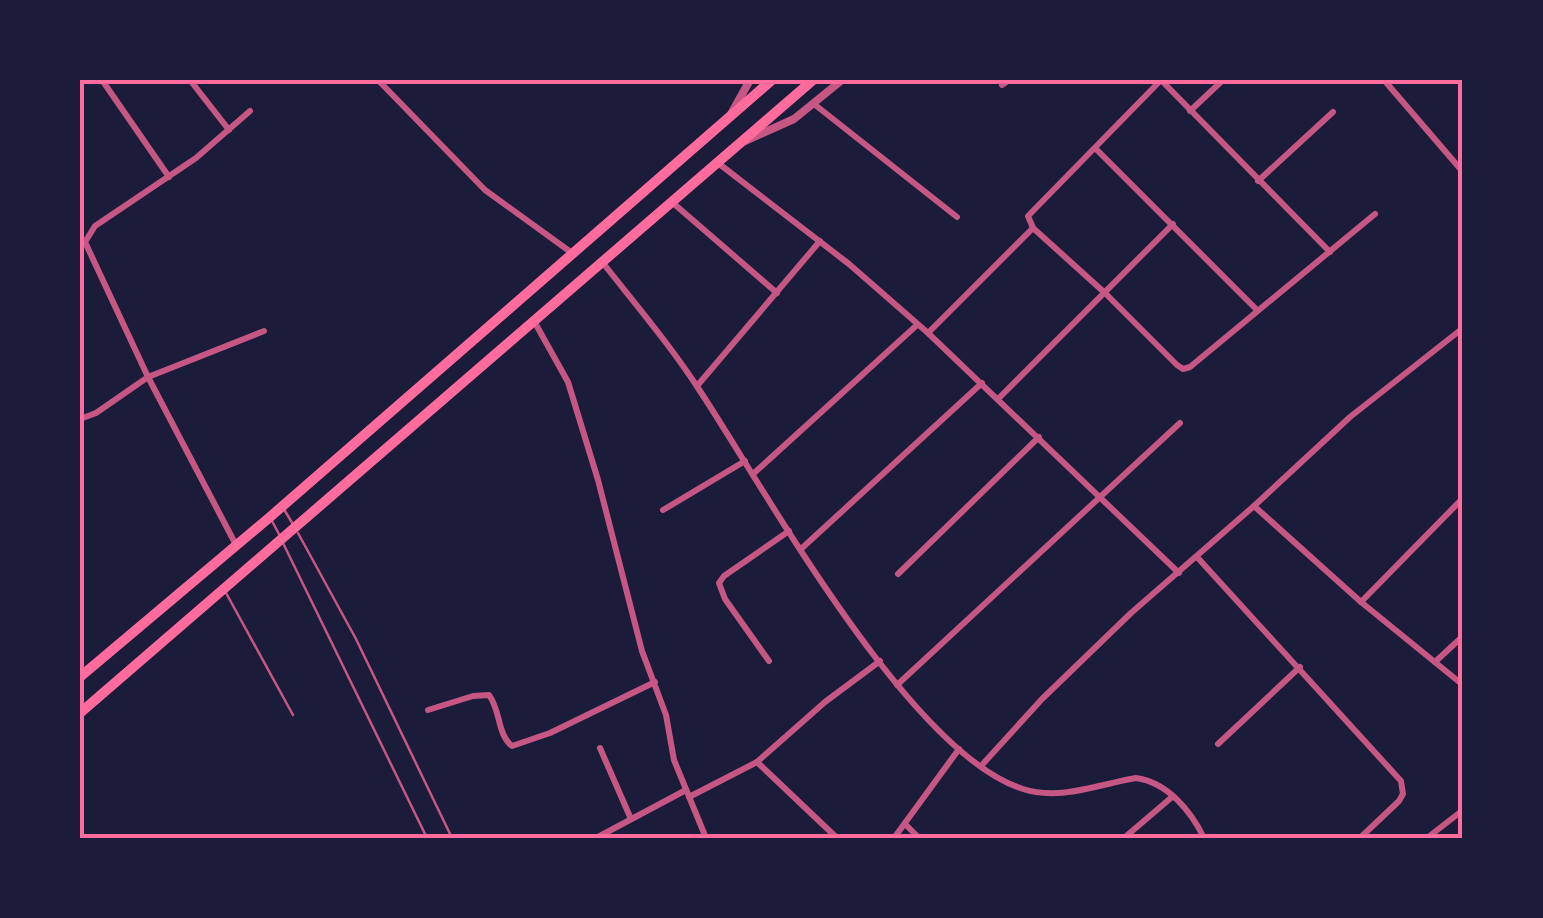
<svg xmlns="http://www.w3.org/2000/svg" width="1543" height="918" font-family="Figtree,sans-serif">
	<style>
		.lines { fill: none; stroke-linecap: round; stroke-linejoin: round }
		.service { stroke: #c65784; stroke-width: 2.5 }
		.minor { stroke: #c65784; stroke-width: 6 }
		.tertiary { stroke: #c65784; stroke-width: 8 }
		.trunk { stroke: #ff6b9d; stroke-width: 10 }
		.neatline { fill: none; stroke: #ff6b9d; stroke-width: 4 }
	</style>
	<rect width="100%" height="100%" fill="#1b1b3a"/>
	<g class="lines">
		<g class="service">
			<polyline points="285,511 294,526"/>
			<polyline points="272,521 280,536"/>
			<polyline points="298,533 356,639 452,838"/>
			<polyline points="283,543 427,838"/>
			<polyline points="225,591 293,715"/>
		</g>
		<g class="minor">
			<polyline points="102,80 169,177"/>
			<polyline points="190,80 229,130"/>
			<polyline points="378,80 485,190 572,253"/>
			<polyline points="1161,80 1028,216 1033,228 1105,293 1177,365 1183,369 1190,367 1375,214"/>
			<polyline points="1161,80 1330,252"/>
			<polyline points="1384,80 1463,172"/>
			<polyline points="1002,85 1009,80"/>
			<polyline points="814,104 957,217"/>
			<polyline points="1190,111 1223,80"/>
			<polyline points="1096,149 1256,309"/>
			<polyline points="718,163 849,264 928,333 1179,573"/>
			<polyline points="1258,181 1333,112"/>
			<polyline points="673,203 777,293"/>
			<path d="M603 263C636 305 671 346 700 391 766 491 910 754 1023 789 1060 801 1100 784 1136 778 1167 782 1191 811 1204 838"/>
			<polyline points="534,321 568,382 598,480 642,651 666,715 674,760 706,838"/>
			<polyline points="928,333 1033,228"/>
			<polyline points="697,386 820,241"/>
			<polyline points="999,398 1173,224"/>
			<polyline points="80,419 96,413 148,377 264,331"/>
			<polyline points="753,474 917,325"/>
			<polyline points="1254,506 1361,602 1463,685"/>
			<polyline points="663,510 745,461"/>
			<polyline points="236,545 148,377 85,242 95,226 196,158 250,111"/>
			<polyline points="801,549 982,383"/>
			<polyline points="1197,557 1401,781 1403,794 1399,801 1360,838"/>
			<polyline points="898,574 1039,437"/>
			<polyline points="1361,602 1463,498"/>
			<polyline points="769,661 725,599 719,583 724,576 789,531"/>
			<polyline points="1435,662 1463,636"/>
			<polyline points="897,685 1180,423"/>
			<path d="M428 710 473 696 489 695C501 711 497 734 512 746L550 733 655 682"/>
			<polyline points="1218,744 1300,667"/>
			<polyline points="600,748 631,819"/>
			<polyline points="757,762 837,838"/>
			<polyline points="981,766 1042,699 1131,613 1254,506 1350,417 1463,328"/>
			<polyline points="689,797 757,762 825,702 880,661"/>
			<polyline points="905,824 919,838"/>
			<polyline points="596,838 686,790"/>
			<polyline points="894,838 959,749"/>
			<polyline points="1124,838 1172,797"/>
			<polyline points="1427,838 1463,810"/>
		</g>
		<g class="tertiary">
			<polyline points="731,114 750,80"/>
			<polyline points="745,141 794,119 842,80"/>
		</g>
		<g class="trunk">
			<polyline points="80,677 270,517 772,80"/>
			<polyline points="80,713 813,80"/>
		</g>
	</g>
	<rect width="1543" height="918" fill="none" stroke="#1b1b3a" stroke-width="165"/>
	<rect x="82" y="82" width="1378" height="754" class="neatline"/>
</svg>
